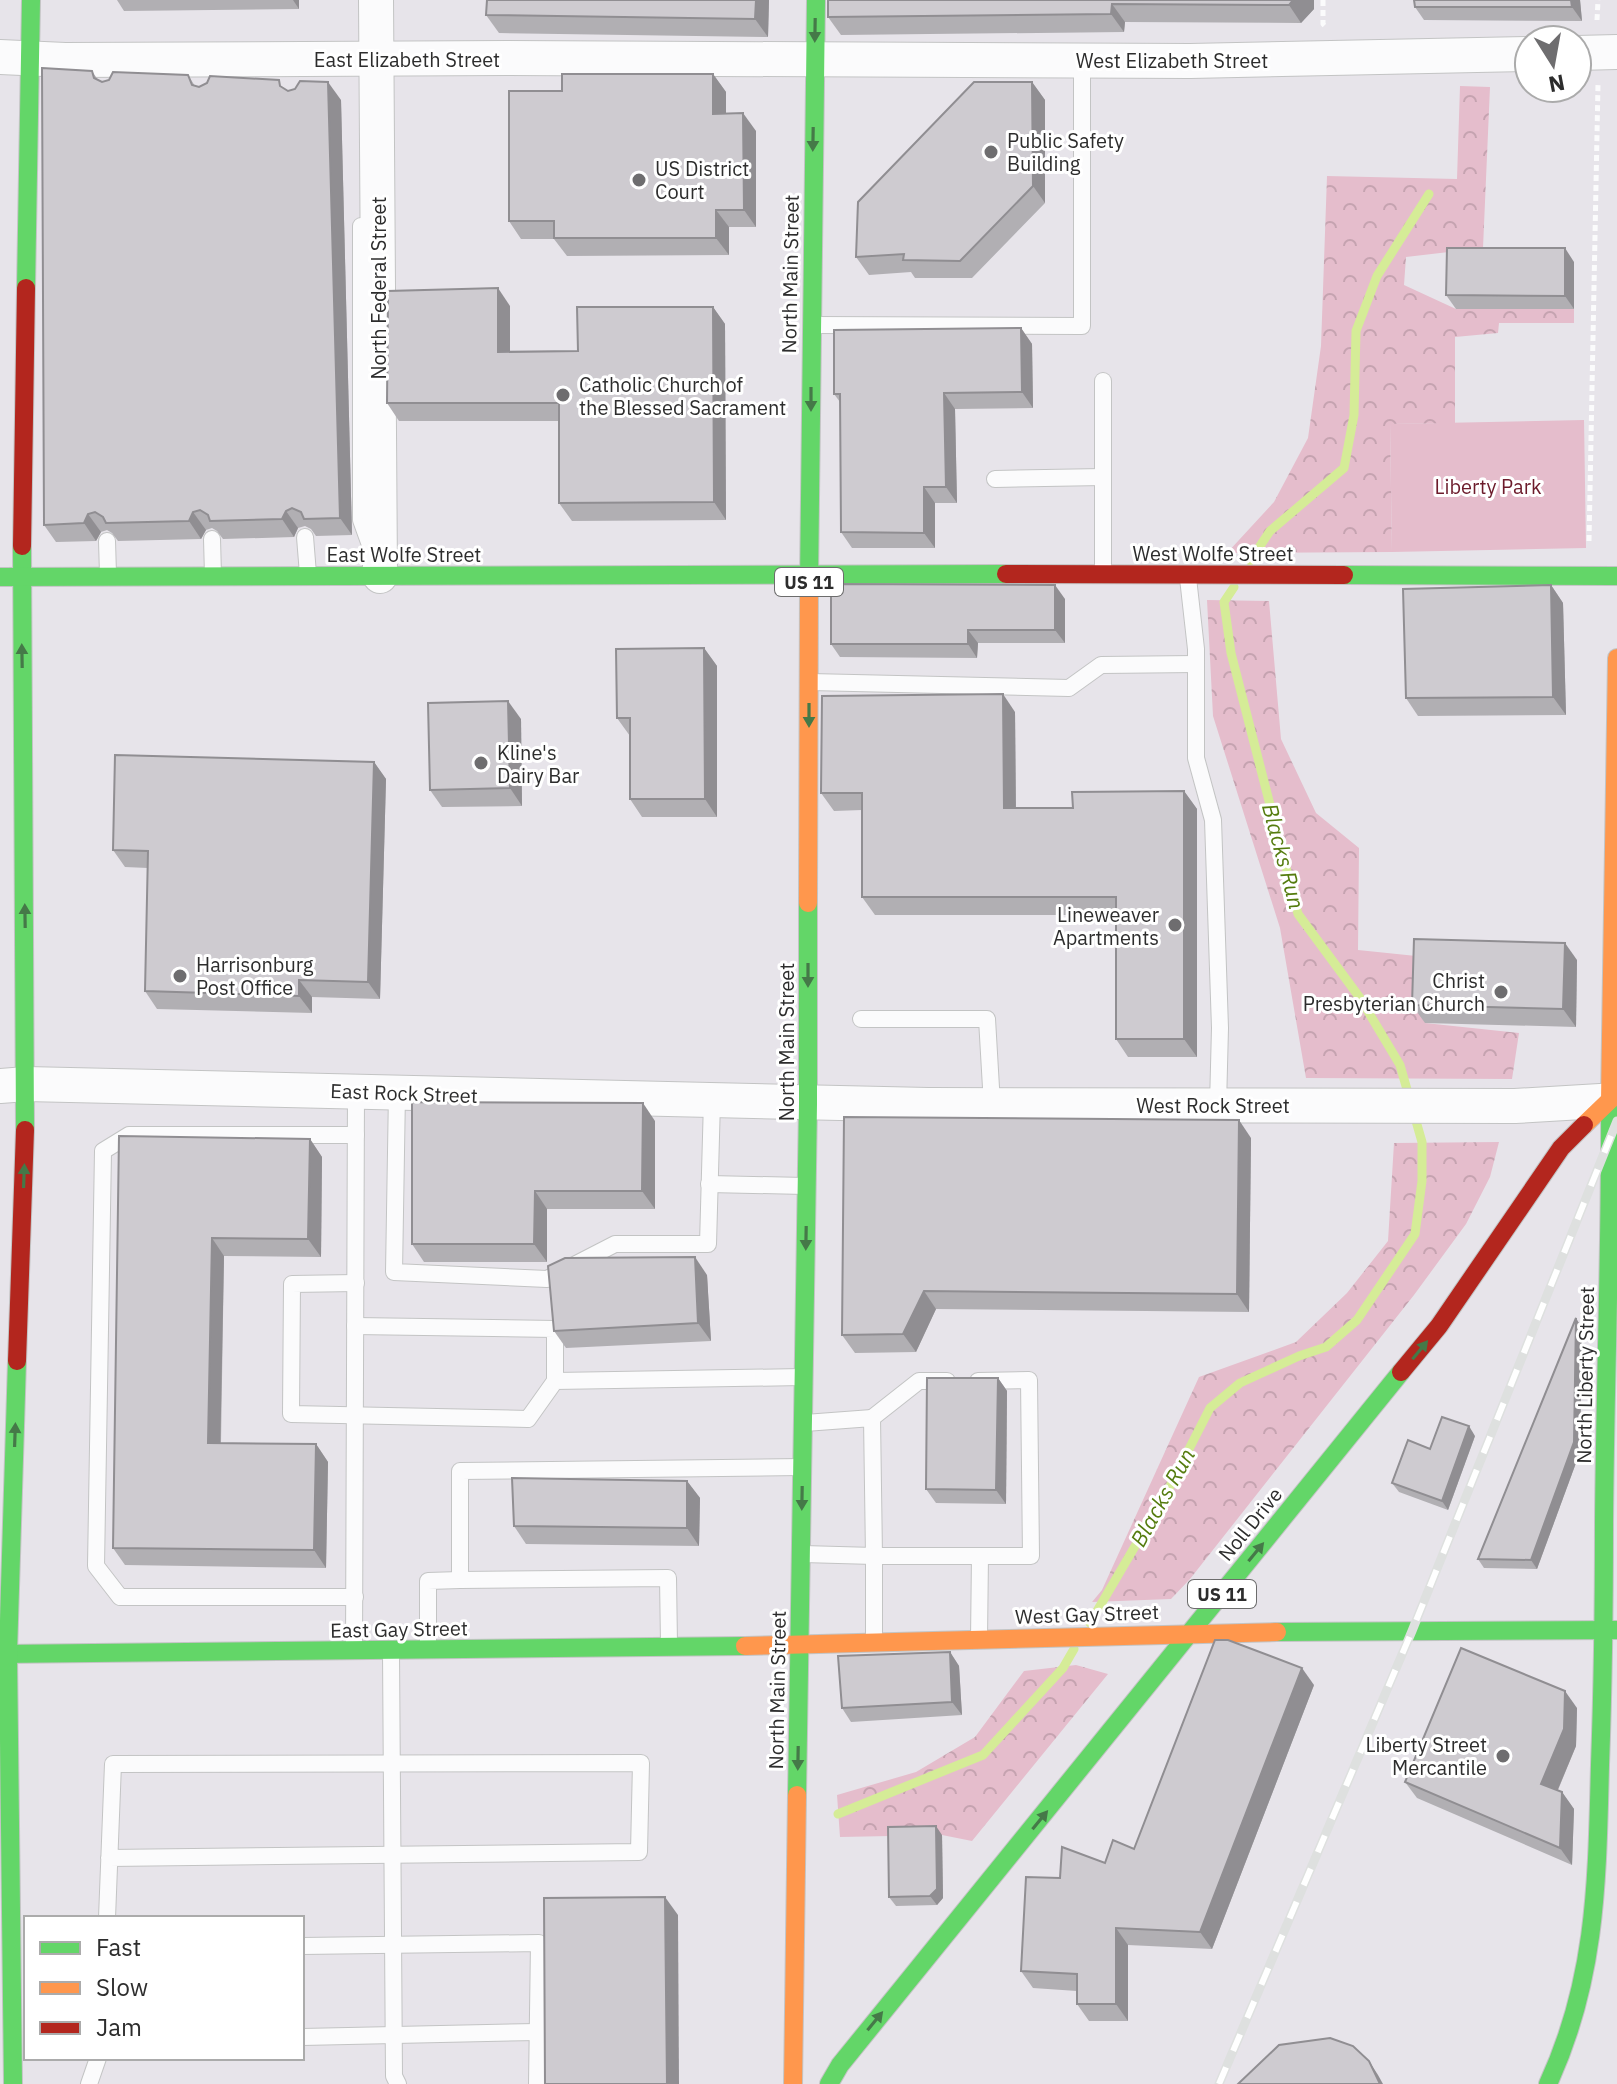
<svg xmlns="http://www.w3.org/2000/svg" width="1617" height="2084" font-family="'IBM Plex Sans',sans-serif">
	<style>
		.grass { fill: #e5bdcc }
		.forest { fill: url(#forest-crowns) }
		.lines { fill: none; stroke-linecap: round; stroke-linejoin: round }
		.stream { stroke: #d5ec97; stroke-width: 9 }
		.lane-casing { stroke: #c3c4c4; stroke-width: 18 }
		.street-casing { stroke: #c3c4c4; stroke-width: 36 }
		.fast-casing { stroke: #c3c4c4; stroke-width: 20 }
		.slow-casing { stroke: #c3c4c4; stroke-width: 20 }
		.jam-casing { stroke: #c3c4c4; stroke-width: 20 }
		.path { stroke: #fbfbfc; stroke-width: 5; stroke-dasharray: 6 4; stroke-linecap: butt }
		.lane { stroke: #fbfbfc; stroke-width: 16 }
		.street { stroke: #fbfbfc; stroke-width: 34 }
		.fast { stroke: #63d668; stroke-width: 18 }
		.slow { stroke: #ff974d; stroke-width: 18 }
		.jam { stroke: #b3261e; stroke-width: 18 }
		.rail-casing { stroke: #dee0df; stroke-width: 9 }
		.rail { stroke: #fff; stroke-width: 6; stroke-dasharray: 18; stroke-linecap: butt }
		.wall { fill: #b1afb3 }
		.shaded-wall { fill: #908e92 }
		.building { fill: #cecbd0; stroke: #908e92; stroke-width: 2 }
		.oneway { fill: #457948 }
		.poi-dot { fill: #6e6d6f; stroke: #fff; stroke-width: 3 }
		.labels { text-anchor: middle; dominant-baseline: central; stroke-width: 6; stroke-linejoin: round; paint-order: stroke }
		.shield { fill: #fff; stroke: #6c6c6c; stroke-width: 2 }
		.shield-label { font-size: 18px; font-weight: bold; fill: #2d2d2d }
		.street-label { font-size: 20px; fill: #2d2d2d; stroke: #fff }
		.poi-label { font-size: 20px; fill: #2d2d2d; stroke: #fff; text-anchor: start }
		.park-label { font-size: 20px; fill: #6c1b2b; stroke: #fff }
		.water-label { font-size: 22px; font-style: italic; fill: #557c0f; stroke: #fff }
	</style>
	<defs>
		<pattern id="forest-crowns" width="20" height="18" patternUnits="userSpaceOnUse" patternTransform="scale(2)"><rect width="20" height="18" fill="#e5bdcc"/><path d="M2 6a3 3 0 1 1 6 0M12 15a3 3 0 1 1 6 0" fill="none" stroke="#c5a3b0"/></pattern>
	</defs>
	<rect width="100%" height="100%" fill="#e7e4ea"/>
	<polygon class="grass" points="1584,420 1586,548 1392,552 1390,424"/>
	<g class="forest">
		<polygon points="1460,86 1490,87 1483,248 1406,257 1404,285 1456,309 1574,309 1574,323 1499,323 1498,333 1455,337 1455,423 1390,424 1392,552 1227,553 1274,502 1308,438 1321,346 1327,176 1457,179"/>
		<polygon points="1207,600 1269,601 1281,739 1316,813 1359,848 1358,950 1426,957 1425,1023 1519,1033 1512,1079 1306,1078 1280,928 1213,716"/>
		<polygon points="1499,1142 1490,1177 1466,1224 1414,1295 1190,1579 1171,1599 1092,1602 1102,1590 1199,1377 1296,1342 1347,1293 1388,1241 1394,1143"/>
		<polygon points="1076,1665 1108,1674 972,1841 942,1835 840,1837 837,1795 916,1772 975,1737 1024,1671"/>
	</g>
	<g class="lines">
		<g class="stream">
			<polyline points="1250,561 1270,531 1344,468 1354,415 1356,331 1377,276 1429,194"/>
			<polyline points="1234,587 1224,602 1231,653 1298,914 1360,998 1400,1065 1410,1100"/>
			<polyline points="1090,1623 1168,1490 1210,1408 1240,1383 1299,1356 1326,1347 1357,1320 1415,1234 1422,1181 1422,1142 1414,1114"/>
			<polyline points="838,1814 983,1755 1063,1668 1074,1649"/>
		</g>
		<g class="lane-casing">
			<g id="lane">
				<polyline points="361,226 361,520 370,545"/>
				<polyline points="813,325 1082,326 1082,60"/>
				<polyline points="995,479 1103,477"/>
				<polyline points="305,537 308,574"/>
				<polyline points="212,539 213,575"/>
				<polyline points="107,541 108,574"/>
				<polyline points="1103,573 1103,381"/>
				<polyline points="1188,578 1196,649 1196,758 1213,820 1220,1028 1218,1105"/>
				<polyline points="810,682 1069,688 1101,665 1196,664"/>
				<polyline points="861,1019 987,1019 992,1105"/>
				<polyline points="397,1092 394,1272 547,1279 615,1244 708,1244 712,1101"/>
				<polyline points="709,1184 805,1186"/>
				<polyline points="356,1283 292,1284 291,1414 528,1419 555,1381 802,1377"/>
				<polyline points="355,1326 555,1329 555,1381"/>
				<polyline points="978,1381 1029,1380 1031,1556 980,1556"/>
				<polyline points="872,1418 919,1381 947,1381"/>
				<polyline points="803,1554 874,1556 872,1418 805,1423"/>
				<polyline points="355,1597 120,1597 96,1566 103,1151 129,1135 356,1135"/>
				<polyline points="874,1643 874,1556 980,1556 979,1639"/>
				<polyline points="669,1644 668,1578 460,1580 460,1471 801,1467"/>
				<polyline points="428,1649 428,1581 460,1580"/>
				<polyline points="354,1651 356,1091"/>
				<polyline points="391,1652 394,2076 398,2084"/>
				<polyline points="107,1918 113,1764 641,1763 639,1852 109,1858"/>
				<polyline points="302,1946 539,1943 537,2084"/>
				<polyline points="302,2037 537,2032"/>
				<polyline points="89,2084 98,2058"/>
			</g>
		</g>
		<g class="street-casing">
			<g id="street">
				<polyline points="376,0 380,576"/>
				<polyline points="1577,53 1617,52"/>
				<polyline points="0,57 65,60 507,58 1190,61 1529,54"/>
				<polyline points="0,1086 26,1084 928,1105 1515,1106 1617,1100"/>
			</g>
		</g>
		<g class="fast-casing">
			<g id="fast">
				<polyline points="26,288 31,0"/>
				<polyline points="22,546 25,1130"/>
				<polyline points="1344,575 1617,576"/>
				<polyline points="0,577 1006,574"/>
				<polyline points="809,582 816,0"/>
				<polyline points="1277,1632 1617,1630"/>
				<polyline points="0,1654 745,1646"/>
				<polyline points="797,1795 808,1104 808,903"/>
				<polyline points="13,2084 8,1653 17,1361"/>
				<polyline points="829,2084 840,2065 1401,1372"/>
				<path d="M1548 2084C1597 1978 1597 1879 1600 1765 1603 1684 1604 1604 1604 1523 1605 1382 1611 1241 1610 1100"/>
			</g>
		</g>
		<g class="slow-casing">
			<g id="slow">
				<polyline points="808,903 809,582"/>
				<polyline points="1584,1125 1610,1100 1617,658"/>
				<polyline points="745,1646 1277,1632"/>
				<polyline points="793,2084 797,1795"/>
			</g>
		</g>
		<g class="jam-casing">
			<g id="jam">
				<polyline points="22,546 26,288"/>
				<polyline points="1006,574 1344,575"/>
				<polyline points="17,1361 25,1130"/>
				<polyline points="1401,1372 1439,1326 1561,1148 1584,1125"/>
			</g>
		</g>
		<g class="path">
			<polyline points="1323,0 1323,24 1325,26"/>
			<polyline points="1597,20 1598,0"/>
			<polyline points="1589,541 1598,84"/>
		</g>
		<use href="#lane" class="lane"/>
		<use href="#street" class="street"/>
		<use href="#fast" class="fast"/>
		<use href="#slow" class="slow"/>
		<use href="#jam" class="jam"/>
		<g class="rail-casing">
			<polyline id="rail" points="1219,2084 1412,1631 1617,1121"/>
		</g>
		<use href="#rail" class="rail"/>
	</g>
	<g class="wall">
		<polygon points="117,0 299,0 299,9 124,11"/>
		<polygon points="769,0 768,37 499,33 486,15"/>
		<polygon points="828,0 1314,0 1314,9 1301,23 1125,22 1124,32 841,35 828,17"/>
		<polygon points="1580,0 1582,21 1424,20 1415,7"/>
		<polygon points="92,71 98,80 102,82 188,75 195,86 199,87 285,89 288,91 341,100 352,535 316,536 311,529 305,526 298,528 294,537 223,539 217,531 212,528 206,530 201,539 118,541 112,533 107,530 101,532 96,541 56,542 44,525"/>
		<polygon points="713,74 726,92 726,114 756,131 756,227 729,227 729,255 567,256 554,239 521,239 509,221 562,91"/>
		<polygon points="1032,82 1045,100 1045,203 972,278 915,278 911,272 869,275 856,257"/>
		<polygon points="1574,262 1574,309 1456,309 1446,295"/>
		<polygon points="510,306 510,351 578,351 713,307 725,324 726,520 572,521 559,503 559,421 399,421 387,403"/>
		<polygon points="1021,328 1032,344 1033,408 955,409 957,503 935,503 935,548 852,548 841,532 840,402 834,394"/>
		<polygon points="1551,585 1563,603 1566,715 1418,716 1406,698"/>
		<polygon points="1065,599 1065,643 978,643 977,658 840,657 831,644"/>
		<polygon points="704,648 717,666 717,817 642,817 630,799 630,736 617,718"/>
		<polygon points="1015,712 1016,808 1073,808 1184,791 1197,809 1197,1057 1128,1057 1116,1039 1116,915 875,915 862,897 862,810 834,811 821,793"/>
		<polygon points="521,719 522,806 442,807 430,790"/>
		<polygon points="374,762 386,779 380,999 312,997 312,1013 157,1009 145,991 148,868 125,867 113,850"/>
		<polygon points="1577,960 1576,1027 1425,1023 1412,1005"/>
		<polygon points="844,1117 1251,1138 1249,1312 936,1309 916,1352 855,1353 842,1335"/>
		<polygon points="655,1121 655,1209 547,1209 547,1262 424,1262 412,1244"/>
		<polygon points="119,1136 310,1139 322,1157 321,1257 224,1256 221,1443 316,1444 328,1462 326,1568 125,1565 113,1548"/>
		<polygon points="707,1275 711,1341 566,1348 554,1331"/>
		<polygon points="1582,1328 1580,1452 1537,1569 1484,1568 1478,1559"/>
		<polygon points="998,1378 1007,1391 1006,1504 936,1503 926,1489"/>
		<polygon points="1475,1436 1448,1510 1399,1492 1392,1483 1430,1449"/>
		<polygon points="687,1481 700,1498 699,1546 526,1544 514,1526"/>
		<polygon points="950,1652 959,1666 962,1715 851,1722 842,1708"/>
		<polygon points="1314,1685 1212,1949 1128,1945 1128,2021 1089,2021 1077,2004 1077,1991 1033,1988 1021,1971 1105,1863 1134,1849"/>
		<polygon points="1577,1708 1576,1746 1558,1790 1562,1792 1574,1809 1572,1865 1417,1798 1405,1782"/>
		<polygon points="942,1835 943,1898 937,1905 896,1906 889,1897"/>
	</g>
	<g class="shaded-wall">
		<polygon points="293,0 299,0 299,9"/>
		<polygon points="756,0 769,0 768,37 755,19"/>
		<polygon points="1293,0 1314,0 1314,9 1301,23 1289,5"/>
		<polygon points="1571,0 1580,0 1582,21 1572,7"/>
		<polygon points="1112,4 1125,22 1124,32 1111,14"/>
		<polygon points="713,74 726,92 726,132 713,114"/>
		<polygon points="328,82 341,100 352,535 340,518"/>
		<polygon points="1032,82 1045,100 1045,203 1033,186"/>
		<polygon points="743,113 756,131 756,227 744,210"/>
		<polygon points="716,210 729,227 729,255 716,238"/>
		<polygon points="1565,248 1574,262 1574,309 1565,296"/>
		<polygon points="498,288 510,306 510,369 498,352"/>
		<polygon points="713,307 725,324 726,520 714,502"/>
		<polygon points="1021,328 1032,344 1033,408 1022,392"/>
		<polygon points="944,393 955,409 957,503 946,487"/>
		<polygon points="924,487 935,503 935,548 924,533"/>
		<polygon points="286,511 298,528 294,537 282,519"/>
		<polygon points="193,512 206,530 201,539 189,521"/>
		<polygon points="88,514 101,532 96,541 84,523"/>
		<polygon points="1055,585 1065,599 1065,643 1055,630"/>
		<polygon points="1551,585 1563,603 1566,715 1553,697"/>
		<polygon points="968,630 978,643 977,658 968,644"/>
		<polygon points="704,648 717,666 717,817 705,799"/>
		<polygon points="1003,694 1015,712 1016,826 1004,808"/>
		<polygon points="508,701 521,719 522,806 510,788"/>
		<polygon points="374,762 386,779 380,999 368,982"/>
		<polygon points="1184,791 1197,809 1197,1057 1184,1039"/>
		<polygon points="1565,943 1577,960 1576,1027 1563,1009"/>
		<polygon points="299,980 312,997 312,1013 299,996"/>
		<polygon points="643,1103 655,1121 655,1209 642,1191"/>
		<polygon points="1239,1120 1251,1138 1249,1312 1237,1294"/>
		<polygon points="310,1139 322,1157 321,1257 308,1239"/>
		<polygon points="535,1191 547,1209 547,1262 534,1244"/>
		<polygon points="212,1238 224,1256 220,1461 208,1443"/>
		<polygon points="695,1257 707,1275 711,1341 698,1323"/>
		<polygon points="924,1291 936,1309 916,1352 903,1334"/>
		<polygon points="1576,1318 1582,1328 1580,1452 1537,1569 1531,1560"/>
		<polygon points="998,1378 1007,1391 1006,1504 996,1490"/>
		<polygon points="1469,1426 1475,1436 1448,1510 1442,1501"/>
		<polygon points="316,1444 328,1462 326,1568 314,1550"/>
		<polygon points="687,1481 700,1498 699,1546 687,1528"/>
		<polygon points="950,1652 959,1666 962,1715 952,1702"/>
		<polygon points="1302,1668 1314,1685 1212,1949 1200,1932"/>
		<polygon points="1565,1691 1577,1708 1576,1746 1553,1801 1541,1784"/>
		<polygon points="1562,1792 1574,1809 1572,1865 1560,1848"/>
		<polygon points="936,1826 942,1835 943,1898 937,1905 930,1896"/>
		<polygon points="665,1897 678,1915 679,2084 667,2084"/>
		<polygon points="1116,1928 1128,1945 1128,2021 1116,2004"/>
		<polygon points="1369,2061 1378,2075 1383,2084 1380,2084"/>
	</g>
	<g class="building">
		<polygon points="487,0 756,0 755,19 486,15"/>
		<polygon points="828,0 1293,0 1289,5 1112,4 1111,14 828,17"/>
		<polygon points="1414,0 1571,0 1572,7 1415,7"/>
		<polygon points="42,68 92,71 94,78 102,82 109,80 113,72 188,75 192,85 199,87 207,83 210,76 279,80 280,86 288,91 295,89 300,81 328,82 340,518 304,519 301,512 292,508 286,511 282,519 210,521 208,515 200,510 193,512 189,521 106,523 103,517 95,512 88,514 84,523 44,525"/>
		<polygon points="562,74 713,74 713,114 743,113 744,210 716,210 716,238 554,238 554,221 509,221 509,91 562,91"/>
		<polygon points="974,82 1032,82 1033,186 960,261 903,260 904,254 856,257 858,202"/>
		<polygon points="1447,248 1565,248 1565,296 1446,295"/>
		<polygon points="498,288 498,352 578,351 577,307 713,307 714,502 559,503 559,403 387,403 388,291"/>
		<polygon points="1021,328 1022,392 944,393 946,487 924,487 924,533 841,532 840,394 834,394 834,330"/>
		<polygon points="831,584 1055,585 1055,630 968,630 968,644 831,644"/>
		<polygon points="1551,585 1553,697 1406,698 1403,589"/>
		<polygon points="704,648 705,799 630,799 630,718 617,718 616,649"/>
		<polygon points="1003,694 1004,808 1073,808 1072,792 1184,791 1184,1039 1116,1039 1116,897 862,897 862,793 821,793 822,696"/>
		<polygon points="508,701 510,788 430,790 428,703"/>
		<polygon points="115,755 374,762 368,982 299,980 299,996 145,991 148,851 113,850"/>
		<polygon points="1414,939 1565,943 1563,1009 1412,1005"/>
		<polygon points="412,1102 643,1103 642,1191 535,1191 534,1244 412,1244"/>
		<polygon points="844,1117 1239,1120 1237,1294 924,1291 903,1334 842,1335"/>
		<polygon points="119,1136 310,1139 308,1239 212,1238 208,1443 316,1444 314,1550 113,1548"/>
		<polygon points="695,1257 698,1323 554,1331 548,1266 565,1258"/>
		<polygon points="1576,1318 1574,1442 1531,1560 1478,1559"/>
		<polygon points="927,1378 998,1378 996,1490 926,1489"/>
		<polygon points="1442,1417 1469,1426 1442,1501 1392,1483 1408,1440 1430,1449"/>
		<polygon points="512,1478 687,1481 687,1528 514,1526"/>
		<polygon points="1215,1640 1228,1640 1302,1668 1200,1932 1116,1928 1116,2004 1077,2004 1077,1974 1021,1971 1026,1877 1060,1878 1062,1847 1105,1863 1113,1840 1134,1849"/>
		<polygon points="1461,1648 1565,1691 1564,1729 1541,1784 1562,1792 1560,1848 1405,1782"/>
		<polygon points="950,1652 952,1702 842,1708 838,1656"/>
		<polygon points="936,1826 937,1889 930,1896 889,1897 888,1827"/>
		<polygon points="665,1897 667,2084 545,2084 544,1898"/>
		<polygon points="1330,2038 1353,2046 1369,2061 1380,2084 1238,2084 1279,2045"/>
	</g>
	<defs><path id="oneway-solid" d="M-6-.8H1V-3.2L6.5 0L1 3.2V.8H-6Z" transform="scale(2)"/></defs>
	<g class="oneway">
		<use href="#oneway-solid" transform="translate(815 30) rotate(91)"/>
		<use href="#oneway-solid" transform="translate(813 139) rotate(91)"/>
		<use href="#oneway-solid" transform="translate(811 399) rotate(90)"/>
		<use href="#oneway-solid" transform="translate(22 656) rotate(-91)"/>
		<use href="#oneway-solid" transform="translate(809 715) rotate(90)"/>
		<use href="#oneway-solid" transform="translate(25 916) rotate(-91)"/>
		<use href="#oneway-solid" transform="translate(808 975) rotate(90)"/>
		<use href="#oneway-solid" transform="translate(24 1176) rotate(-88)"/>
		<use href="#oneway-solid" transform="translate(806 1238) rotate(91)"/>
		<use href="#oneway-solid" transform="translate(1420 1350) rotate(-51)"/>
		<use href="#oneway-solid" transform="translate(15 1435) rotate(-88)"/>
		<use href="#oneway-solid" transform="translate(802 1498) rotate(91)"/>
		<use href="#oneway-solid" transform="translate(1256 1552) rotate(-51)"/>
		<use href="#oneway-solid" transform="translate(798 1758) rotate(91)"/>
		<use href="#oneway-solid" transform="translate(1040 1820) rotate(-51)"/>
		<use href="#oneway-solid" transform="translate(875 2021) rotate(-51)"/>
	</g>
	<g class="poi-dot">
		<circle cx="991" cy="152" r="8"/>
		<circle cx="639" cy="180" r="8"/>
		<circle cx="563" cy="395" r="8"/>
		<circle cx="481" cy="763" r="8"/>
		<circle cx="1175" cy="925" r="8"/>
		<circle cx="180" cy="976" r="8"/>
		<circle cx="1501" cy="992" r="8"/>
		<circle cx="1503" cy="1756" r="8"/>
	</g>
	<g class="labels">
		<g class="shield">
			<rect x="775" y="568" width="68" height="28" rx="6"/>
			<rect x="1188" y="1580" width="68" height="28" rx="6"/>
		</g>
		<g class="shield-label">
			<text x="809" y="582">US 11</text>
			<text x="1222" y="1594">US 11</text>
		</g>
		<g class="street-label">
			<text x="407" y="59">East Elizabeth Street</text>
			<text x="1172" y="60">West Elizabeth Street</text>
			<text transform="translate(790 274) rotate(-89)">North Main Street</text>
			<text transform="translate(378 288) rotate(-90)">North Federal Street</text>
			<text x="1213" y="553">West Wolfe Street</text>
			<text x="404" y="554">East Wolfe Street</text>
			<text transform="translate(786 1042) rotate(-90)">North Main Street</text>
			<text transform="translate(404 1093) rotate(2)">East Rock Street</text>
			<text x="1213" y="1105">West Rock Street</text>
			<text transform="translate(1585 1375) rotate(-89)">North Liberty Street</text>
			<text transform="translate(1250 1524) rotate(-51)">Noll Drive</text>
			<text transform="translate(1087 1614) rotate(-2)">West Gay Street</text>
			<text transform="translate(399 1629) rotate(-1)">East Gay Street</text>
			<text transform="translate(777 1690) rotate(-89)">North Main Street</text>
		</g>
		<g class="poi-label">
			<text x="1007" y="140">Public Safety<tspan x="1007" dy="23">Building</tspan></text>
			<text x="655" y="168">US District<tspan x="655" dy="23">Court</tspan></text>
			<text x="579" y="384">Catholic Church of<tspan x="579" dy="23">the Blessed Sacrament</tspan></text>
			<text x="497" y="752">Kline's<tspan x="497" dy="23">Dairy Bar</tspan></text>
			<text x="1159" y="914" text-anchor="end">Lineweaver<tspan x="1159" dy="23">Apartments</tspan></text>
			<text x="196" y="964">Harrisonburg<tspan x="196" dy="23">Post Office</tspan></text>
			<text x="1485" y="980" text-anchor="end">Christ<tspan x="1485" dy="23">Presbyterian Church</tspan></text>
			<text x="1487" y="1744" text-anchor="end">Liberty Street<tspan x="1487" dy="23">Mercantile</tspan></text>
		</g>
		<g class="park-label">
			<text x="1488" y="486">Liberty Park</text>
		</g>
		<g class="water-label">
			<text transform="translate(1284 856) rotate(75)">Blacks Run</text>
			<text transform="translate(1162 1497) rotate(-61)">Blacks Run</text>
		</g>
	</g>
	<rect x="24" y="1916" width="280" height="144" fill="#ffffff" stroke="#ababab" stroke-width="2"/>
	<rect x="40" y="1942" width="40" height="12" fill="#63d668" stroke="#ababab" stroke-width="2"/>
	<text x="96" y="1956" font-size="24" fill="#2d2d2d">Fast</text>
	<rect x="40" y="1982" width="40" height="12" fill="#ff974d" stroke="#ababab" stroke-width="2"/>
	<text x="96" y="1996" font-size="24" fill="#2d2d2d">Slow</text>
	<rect x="40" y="2022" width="40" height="12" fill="#b3261e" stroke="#ababab" stroke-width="2"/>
	<text x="96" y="2036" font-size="24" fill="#2d2d2d">Jam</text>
	<g transform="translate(1553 64) rotate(169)"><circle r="38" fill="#ffffff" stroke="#ababab" stroke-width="2"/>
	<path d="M0-6L14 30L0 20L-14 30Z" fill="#6e6d6f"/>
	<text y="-12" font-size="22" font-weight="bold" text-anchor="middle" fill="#2d2d2d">N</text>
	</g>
</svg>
